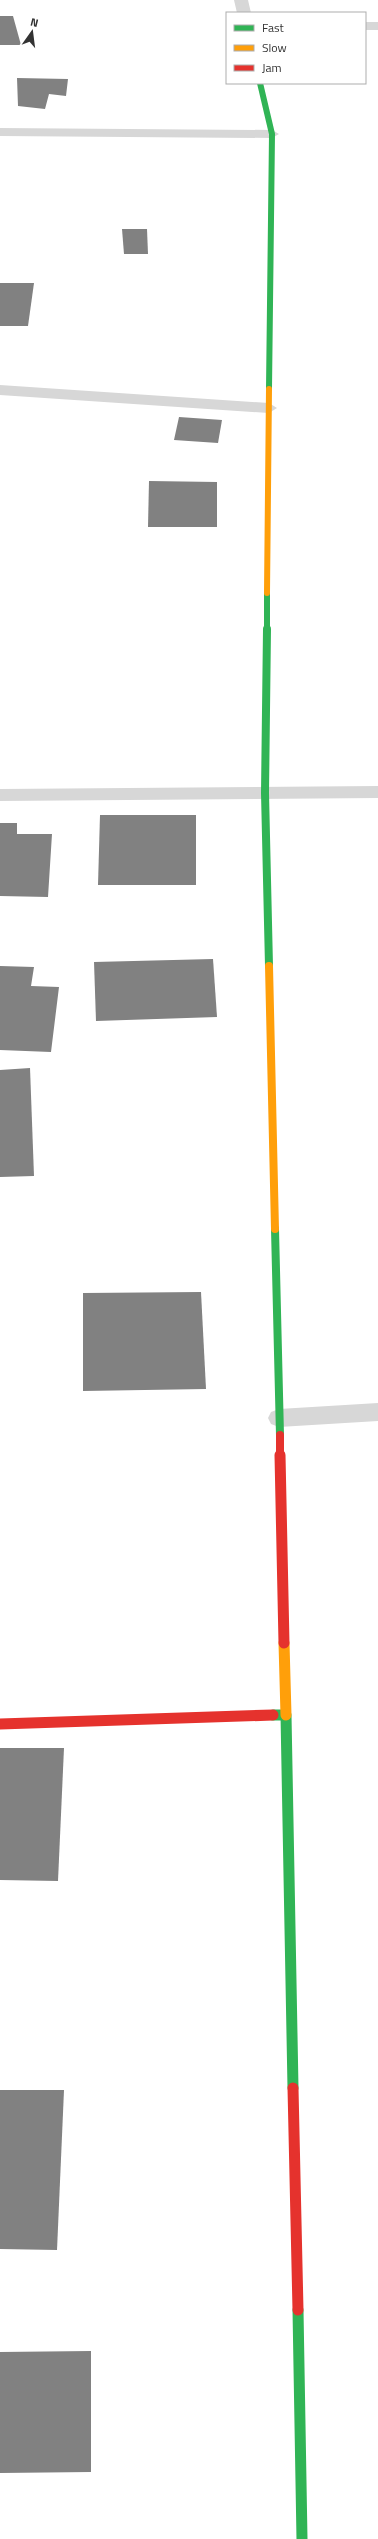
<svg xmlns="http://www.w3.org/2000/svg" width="378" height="2539" font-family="'Titillium Web',sans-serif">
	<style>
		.building { fill: #818181 }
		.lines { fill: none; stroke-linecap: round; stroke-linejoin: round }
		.street { fill: #d7d7d7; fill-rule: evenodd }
		.fast-far2 { stroke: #30b455; stroke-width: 6 }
		.fast-far1 { stroke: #30b455; stroke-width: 8 }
		.fast { stroke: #30b455; stroke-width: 11 }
		.slow-far2 { stroke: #ff9f0a; stroke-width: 6 }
		.slow-far1 { stroke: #ff9f0a; stroke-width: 8 }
		.slow { stroke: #ff9f0a; stroke-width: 11 }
		.jam-far1 { stroke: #e5322d; stroke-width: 8 }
		.jam { stroke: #e5322d; stroke-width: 11 }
	</style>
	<rect width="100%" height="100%" fill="#fff"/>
	<g class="building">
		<polygon points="0,16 13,16 21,45 0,45"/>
		<polygon points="17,78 68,79 66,96 49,94 45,109 18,106"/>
		<polygon points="122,229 147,229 148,254 124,254"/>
		<polygon points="0,283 34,283 28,326 0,326"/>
		<polygon points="179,417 222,420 218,443 174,440"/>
		<polygon points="149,481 217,482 217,527 148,527"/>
		<polygon points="100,815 196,815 196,885 98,885"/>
		<polygon points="0,823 17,823 17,834 52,834 48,897 0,896"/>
		<polygon points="213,959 217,1017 96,1021 94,962"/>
		<polygon points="0,966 34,967 31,986 59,987 51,1052 0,1050"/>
		<polygon points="30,1068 34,1176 0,1177 0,1070"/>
		<polygon points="201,1292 206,1389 83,1391 83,1293"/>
		<polygon points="0,1748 64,1748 58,1881 0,1880"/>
		<polygon points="0,2090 64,2090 57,2250 0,2249"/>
		<polygon points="91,2351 91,2472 0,2473 0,2352"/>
	</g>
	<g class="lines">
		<g class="street">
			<polygon points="234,0 248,0 251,13 237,13"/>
			<rect x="365" y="22" width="13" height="8"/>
			<polygon points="0,128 272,130 279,134 272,138 0,136"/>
			<polygon points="0,385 269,403 277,408 269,413 0,395"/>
			<polygon points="378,786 378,798 0,801 0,789"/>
			<polygon points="378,1403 378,1421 279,1427 271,1424 268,1418 271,1412 279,1409"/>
		</g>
		<g class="fast-far2">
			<polyline points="260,83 272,134 269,389"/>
			<polyline points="267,630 267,593"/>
		</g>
		<g class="fast-far1">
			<polyline points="267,629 265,793 269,966"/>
			<polyline points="275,1229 280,1435"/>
		</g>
		<g class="fast">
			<polyline points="273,1715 286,1715 293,2088"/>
			<polyline points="298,2310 302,2539"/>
		</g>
		<polyline class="slow-far2" points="267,593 269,389"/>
		<polyline class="slow-far1" points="269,966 275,1229"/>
		<polyline class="slow" points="284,1643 286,1715"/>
		<polyline class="jam-far1" points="280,1435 280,1456"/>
		<g class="jam">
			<polyline points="280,1455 284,1643"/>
			<polyline points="0,1724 273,1715"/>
			<polyline points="293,2088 298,2310"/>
		</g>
	</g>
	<rect x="226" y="12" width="140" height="72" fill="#ffffff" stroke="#adadad"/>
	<rect x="234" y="25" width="20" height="6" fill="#30b455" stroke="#adadad"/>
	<text x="262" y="32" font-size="12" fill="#333333">Fast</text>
	<rect x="234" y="45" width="20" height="6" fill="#ff9f0a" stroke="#adadad"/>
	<text x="262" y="52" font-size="12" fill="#333333">Slow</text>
	<rect x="234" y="65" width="20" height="6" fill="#e5322d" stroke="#adadad"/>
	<text x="262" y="72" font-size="12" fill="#333333">Jam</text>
	<g transform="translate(32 32) rotate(14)" stroke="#ffffff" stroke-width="3" paint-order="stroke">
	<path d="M0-3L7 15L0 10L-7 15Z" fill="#333333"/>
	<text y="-6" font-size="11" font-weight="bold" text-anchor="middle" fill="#333333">N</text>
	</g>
</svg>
